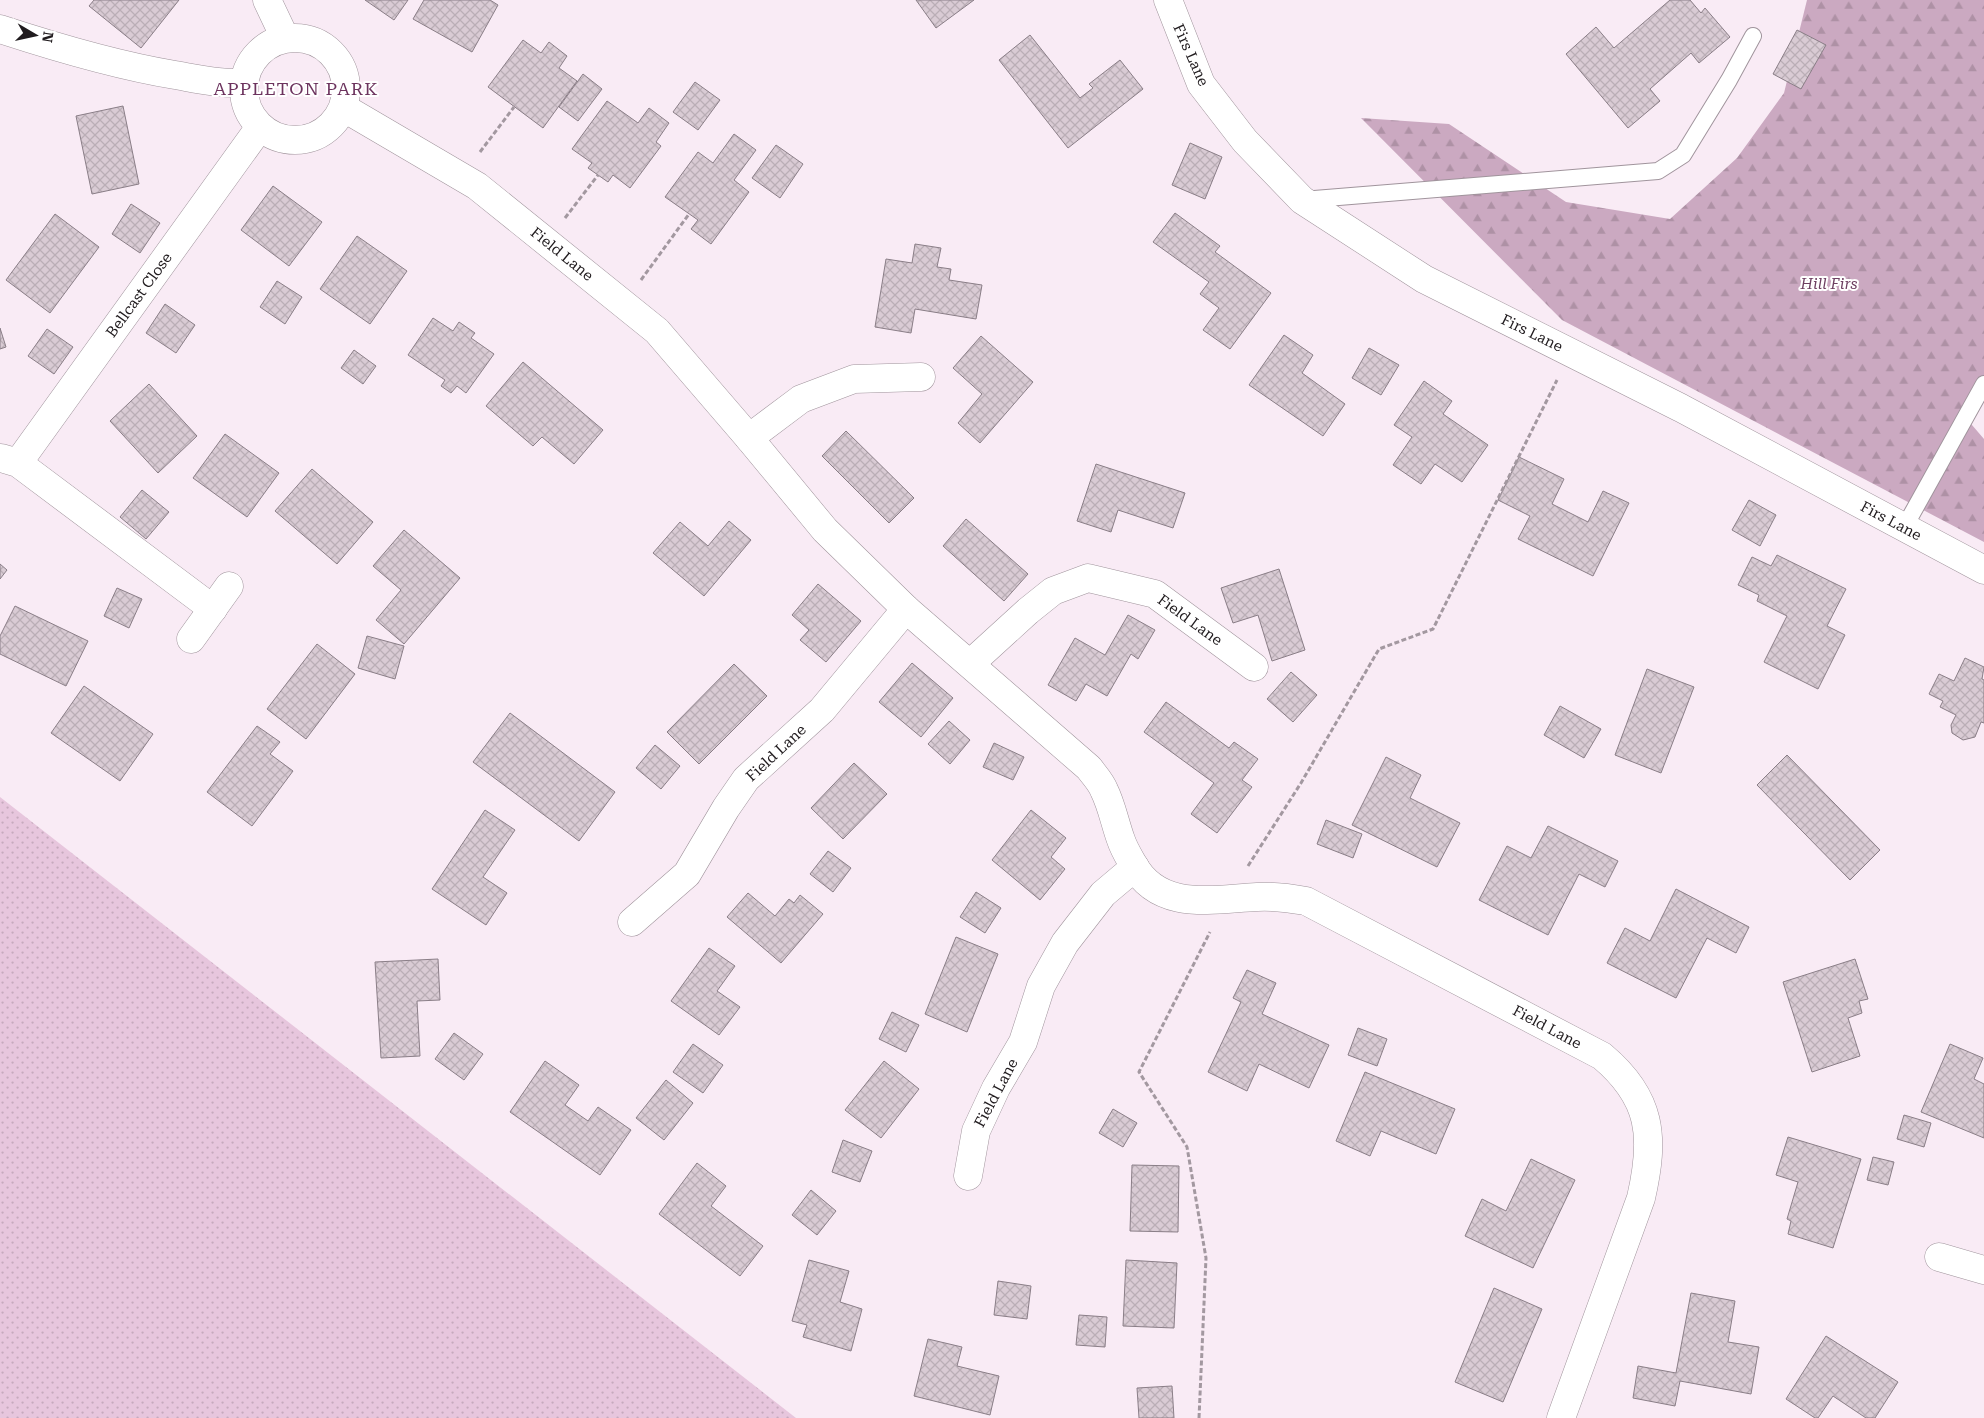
<svg xmlns="http://www.w3.org/2000/svg" width="1984" height="1418" font-family="'Roboto Serif',serif">
	<style>
		.grass { fill: url(#grass-dots) }
		.forest { fill: url(#forest-firs) }
		.building { fill: url(#building-cross-hatch); stroke: #8a7e87 }
		.lines { fill: none; stroke-linecap: round; stroke-linejoin: round }
		.lane-casing { stroke: #a0949c; stroke-width: 18 }
		.street-casing { stroke: #a0949c; stroke-width: 29 }
		.path { stroke: #a398a0; stroke-width: 3; stroke-dasharray: 5 2.5; stroke-linecap: butt }
		.lane { stroke: #fff; stroke-width: 16 }
		.street { stroke: #fff; stroke-width: 28 }
		.labels { text-anchor: middle; dominant-baseline: central; stroke-width: 4; stroke-linejoin: round; paint-order: stroke }
		.street-label { font-size: 15px; fill: #201b1e; stroke: #fff }
		.park-label { font-size: 15px; font-style: italic; fill: #6d3f61; stroke: #fff }
		.quarter-label { font-size: 18px; letter-spacing: 1px; fill: #6c335e; stroke: #fff }
	</style>
	<defs>
		<pattern id="grass-dots" width="8" height="8" patternUnits="userSpaceOnUse" patternTransform="scale(1.25)"><rect width="8" height="8" fill="#e7c6dd"/><path d="M2 2h.1M6 6h.1" fill="none" stroke="#c6aabd" stroke-width="1.8" stroke-linecap="round"/></pattern>
		<pattern id="forest-firs" width="22" height="20" patternUnits="userSpaceOnUse" patternTransform="scale(1.25)"><rect width="22" height="20" fill="#cba9c1"/><path d="M5 1l3.5 6h-7zM16 11l3.5 6h-7z" fill="#ae91a5"/></pattern>
		<pattern id="building-cross-hatch" width="8" height="8" patternUnits="userSpaceOnUse" patternTransform="scale(1.25)"><rect width="8" height="8" fill="#d9cbd4"/><path d="M0 0l8 8M0 8l8-8" fill="none" stroke="#baaeb6"/></pattern>
	</defs>
	<rect width="100%" height="100%" fill="#f9ebf5"/>
	<polygon class="grass" points="0,797 796,1418 0,1418"/>
	<polygon class="forest" points="1807,0 1984,0 1984,379 1966,418 1984,439 1984,542 1562,320 1361,118 1449,124 1566,202 1670,219 1737,158 1784,93"/>
	<g class="building">
		<polygon points="94,0 179,0 141,48 89,6"/>
		<polygon points="365,0 408,0 394,20"/>
		<polygon points="424,0 490,0 498,5 472,52 413,19"/>
		<polygon points="916,0 974,0 936,28"/>
		<polygon points="1670,0 1690,0 1701,13 1705,8 1730,37 1699,63 1691,53 1650,89 1660,101 1628,128 1566,54 1596,27 1614,48"/>
		<polygon points="1797,30 1826,45 1801,89 1773,74"/>
		<polygon points="1030,35 1080,98 1093,88 1089,84 1120,60 1143,89 1068,148 999,60"/>
		<polygon points="523,40 541,53 549,42 567,56 559,68 577,81 543,128 488,87"/>
		<polygon points="583,74 602,89 578,121 559,107"/>
		<polygon points="695,82 720,100 698,130 673,112"/>
		<polygon points="607,101 638,123 649,108 669,123 656,142 661,146 630,188 613,175 608,182 588,168 592,163 572,149"/>
		<polygon points="123,106 139,184 92,194 76,116"/>
		<polygon points="734,134 756,150 734,180 749,192 711,244 691,229 698,220 665,197 698,152 713,163"/>
		<polygon points="1190,143 1222,157 1205,199 1172,185"/>
		<polygon points="776,145 803,164 780,198 752,178"/>
		<polygon points="273,186 322,222 289,266 241,230"/>
		<polygon points="131,204 160,223 140,253 112,234"/>
		<polygon points="1175,213 1220,246 1215,252 1271,293 1230,349 1203,330 1219,308 1200,294 1209,282 1153,242"/>
		<polygon points="55,214 99,247 50,313 6,280"/>
		<polygon points="357,236 407,271 370,324 320,289"/>
		<polygon points="915,244 941,248 937,267 951,269 949,280 982,285 976,319 915,309 911,333 875,327 886,259 912,263"/>
		<polygon points="277,281 302,297 285,324 260,307"/>
		<polygon points="165,304 195,325 176,353 146,333"/>
		<polygon points="433,318 453,331 459,322 475,333 471,338 494,354 466,393 457,386 451,393 441,386 445,380 408,355"/>
		<polygon points="0,328 6,347 0,349"/>
		<polygon points="47,329 73,347 54,374 28,356"/>
		<polygon points="1284,335 1313,355 1302,373 1345,404 1323,436 1249,385"/>
		<polygon points="981,336 1033,382 980,443 958,423 982,394 953,368"/>
		<polygon points="1369,348 1399,365 1381,395 1352,378"/>
		<polygon points="354,350 376,366 363,384 341,368"/>
		<polygon points="523,362 603,430 574,464 542,437 533,446 486,406"/>
		<polygon points="1424,381 1452,401 1443,414 1488,445 1462,482 1435,464 1421,484 1393,465 1412,437 1394,425"/>
		<polygon points="149,384 197,436 158,473 110,421"/>
		<polygon points="846,431 914,498 889,523 822,456"/>
		<polygon points="225,434 279,473 247,517 193,478"/>
		<polygon points="1519,457 1564,479 1552,504 1588,522 1603,491 1629,503 1593,576 1518,539 1530,516 1498,500"/>
		<polygon points="1096,464 1185,493 1173,528 1118,510 1111,532 1077,521"/>
		<polygon points="312,469 373,522 337,564 275,511"/>
		<polygon points="142,490 169,512 146,539 120,517"/>
		<polygon points="1749,500 1776,515 1760,546 1732,530"/>
		<polygon points="966,519 1028,574 1004,601 943,546"/>
		<polygon points="729,521 751,540 704,596 653,553 680,522 708,546"/>
		<polygon points="404,530 460,578 404,644 376,620 401,590 373,566"/>
		<polygon points="1777,555 1846,589 1827,626 1845,635 1818,689 1764,662 1787,616 1757,601 1759,595 1738,585 1752,557 1771,566"/>
		<polygon points="0,564 7,570 0,579"/>
		<polygon points="1279,569 1305,650 1272,661 1258,615 1233,623 1221,588"/>
		<polygon points="818,584 861,621 826,662 800,640 809,630 792,615"/>
		<polygon points="117,588 142,599 129,628 104,616"/>
		<polygon points="15,606 88,641 66,686 0,654 0,636"/>
		<polygon points="1128,615 1155,630 1138,659 1131,654 1107,696 1086,684 1076,701 1048,685 1075,638 1105,655"/>
		<polygon points="367,636 404,646 395,679 358,668"/>
		<polygon points="317,644 355,674 306,739 267,709"/>
		<polygon points="1965,658 1984,667 1982,679 1984,680 1984,723 1981,722 1975,737 1963,740 1952,733 1951,725 1956,715 1940,707 1943,701 1929,694 1939,674 1954,681"/>
		<polygon points="912,663 953,698 921,737 879,702"/>
		<polygon points="734,664 767,696 699,764 667,732"/>
		<polygon points="1647,669 1694,687 1661,773 1615,755"/>
		<polygon points="1291,672 1317,695 1293,722 1267,699"/>
		<polygon points="84,686 153,734 120,781 51,733"/>
		<polygon points="1166,702 1229,748 1234,742 1258,759 1242,780 1252,787 1217,833 1191,814 1214,783 1144,732"/>
		<polygon points="1560,706 1601,729 1584,758 1544,735"/>
		<polygon points="510,713 615,792 579,841 473,762"/>
		<polygon points="949,721 970,740 950,764 928,744"/>
		<polygon points="257,726 280,742 270,754 293,771 252,826 207,792"/>
		<polygon points="994,743 1024,757 1013,780 983,767"/>
		<polygon points="655,745 680,766 661,789 636,768"/>
		<polygon points="1787,755 1880,850 1850,880 1757,785"/>
		<polygon points="1386,757 1421,775 1410,798 1460,823 1437,867 1352,825"/>
		<polygon points="854,763 887,794 843,839 811,808"/>
		<polygon points="485,810 515,830 483,877 507,893 486,925 432,889"/>
		<polygon points="1031,810 1066,838 1051,857 1065,869 1040,900 992,860"/>
		<polygon points="1326,820 1362,834 1353,858 1317,844"/>
		<polygon points="1548,826 1618,861 1605,887 1579,874 1548,935 1479,900 1507,846 1531,858"/>
		<polygon points="828,851 851,868 833,892 810,874"/>
		<polygon points="1676,889 1749,927 1736,953 1707,938 1676,998 1607,963 1625,928 1650,941"/>
		<polygon points="976,892 1001,908 985,933 960,917"/>
		<polygon points="748,893 775,916 789,899 794,903 800,895 823,914 781,963 727,917"/>
		<polygon points="956,937 998,954 967,1032 925,1014"/>
		<polygon points="709,948 735,966 717,991 740,1007 719,1035 671,1001"/>
		<polygon points="438,959 440,1000 417,1001 420,1056 381,1058 375,962"/>
		<polygon points="1855,959 1868,999 1859,1001 1862,1013 1848,1018 1860,1056 1812,1072 1783,982"/>
		<polygon points="1247,970 1276,983 1262,1014 1329,1045 1309,1088 1259,1064 1247,1091 1208,1072 1241,1002 1233,998"/>
		<polygon points="892,1012 919,1025 906,1052 879,1039"/>
		<polygon points="1358,1028 1387,1039 1377,1066 1348,1055"/>
		<polygon points="454,1033 483,1054 464,1080 435,1059"/>
		<polygon points="693,1044 723,1065 703,1093 673,1072"/>
		<polygon points="1950,1044 1983,1058 1974,1079 1984,1084 1984,1138 1921,1112"/>
		<polygon points="545,1061 579,1085 565,1105 588,1121 598,1107 631,1130 600,1175 510,1112"/>
		<polygon points="884,1061 919,1089 881,1138 845,1110"/>
		<polygon points="1365,1072 1455,1109 1436,1154 1381,1131 1370,1156 1336,1141"/>
		<polygon points="666,1080 693,1103 664,1140 636,1118"/>
		<polygon points="1113,1109 1137,1123 1123,1147 1099,1133"/>
		<polygon points="1904,1115 1931,1123 1924,1147 1897,1139"/>
		<polygon points="1788,1137 1861,1159 1833,1248 1788,1234 1791,1221 1787,1219 1798,1182 1776,1175"/>
		<polygon points="843,1140 872,1151 860,1182 832,1172"/>
		<polygon points="1873,1157 1894,1162 1888,1185 1867,1180"/>
		<polygon points="1531,1159 1575,1180 1533,1268 1465,1236 1482,1199 1506,1211"/>
		<polygon points="697,1163 726,1186 711,1206 763,1246 740,1276 659,1214"/>
		<polygon points="1132,1165 1179,1166 1178,1232 1130,1231"/>
		<polygon points="811,1190 836,1211 817,1235 792,1215"/>
		<polygon points="809,1260 849,1271 840,1302 862,1309 851,1351 803,1337 807,1325 792,1321"/>
		<polygon points="1126,1260 1177,1263 1174,1328 1123,1326"/>
		<polygon points="998,1281 1031,1286 1027,1319 994,1315"/>
		<polygon points="1494,1288 1542,1309 1503,1402 1455,1382"/>
		<polygon points="1691,1293 1735,1301 1728,1342 1759,1347 1751,1394 1680,1381 1675,1406 1633,1398 1638,1366 1676,1373"/>
		<polygon points="1079,1315 1107,1317 1105,1347 1076,1345"/>
		<polygon points="1826,1336 1898,1382 1875,1418 1866,1418 1833,1396 1818,1418 1815,1418 1786,1399"/>
		<polygon points="928,1339 962,1347 957,1366 999,1376 990,1415 914,1396"/>
		<polygon points="1172,1386 1174,1418 1139,1418 1137,1388"/>
	</g>
	<g class="lines">
		<g class="lane-casing">
			<g id="lane">
				<polyline points="1302,200 1658,171 1683,155 1729,80 1753,36"/>
				<polyline points="1904,528 1984,384"/>
			</g>
		</g>
		<g class="street-casing">
			<g id="street">
				<polyline points="267,0 285,38"/>
				<polyline points="1168,0 1201,84 1245,141 1302,200 1424,279 1681,408 1984,570"/>
				<path d="M0 29C58 48 115 65 175 75 198 79 220 84 244 83"/>
				<circle cx="295" cy="89" r="51"/>
				<path d="M344 108 477 186 657 331 749 438 825 530 906 609 1089 768C1094 775 1101 782 1104 790 1112 806 1115 824 1121 840 1124 849 1129 857 1133 864 1159 912 1213 899 1257 897 1274 896 1289 898 1306 901L1602 1056C1652 1098 1655 1137 1641 1198L1561 1418"/>
				<polyline points="749,438 801,399 854,379 921,377"/>
				<polyline points="1,458 18,463 213,609"/>
				<polyline points="18,463 260,127"/>
				<polyline points="191,639 229,586"/>
				<polyline points="971,663 1028,611 1053,591 1088,578 1155,594 1254,667"/>
				<polyline points="632,922 687,874 726,808 746,779 822,710 906,609"/>
				<polyline points="968,1176 976,1131 996,1088 1023,1042 1041,986 1065,943 1103,894 1135,867"/>
				<polyline points="1939,1257 1984,1270"/>
			</g>
		</g>
		<g class="path">
			<polyline points="480,152 514,107"/>
			<polyline points="565,218 598,175"/>
			<polyline points="641,280 689,214"/>
			<polyline points="1248,866 1301,783 1379,649 1433,629 1557,380"/>
			<polyline points="1199,1418 1206,1258 1187,1147 1139,1072 1210,932"/>
		</g>
		<use href="#lane" class="lane"/>
		<use href="#street" class="street"/>
	</g>
	<g class="labels">
		<g class="street-label">
			<text transform="translate(1191 55) rotate(66)">Firs Lane</text>
			<text transform="translate(562 254) rotate(39)">Field Lane</text>
			<text transform="translate(139 295) rotate(-54)">Bellcast Close</text>
			<text transform="translate(1532 333) rotate(26)">Firs Lane</text>
			<text transform="translate(1891 521) rotate(28)">Firs Lane</text>
			<text transform="translate(1190 620) rotate(36)">Field Lane</text>
			<text transform="translate(776 753) rotate(-43)">Field Lane</text>
			<text transform="translate(1547 1027) rotate(28)">Field Lane</text>
			<text transform="translate(996 1093) rotate(-62)">Field Lane</text>
		</g>
		<g class="park-label">
			<text x="1829" y="284">Hill Firs</text>
		</g>
		<g class="quarter-label">
			<text x="296" y="88">APPLETON PARK</text>
		</g>
	</g>
	<g transform="translate(35 35) rotate(99)" stroke="#ffffff" stroke-width="4" paint-order="stroke">
	<path d="M0-4L9 19L0 12L-9 19Z" fill="#201b1e"/>
	<text y="-8" font-size="14" font-weight="bold" text-anchor="middle" fill="#201b1e">N</text>
	</g>
</svg>
